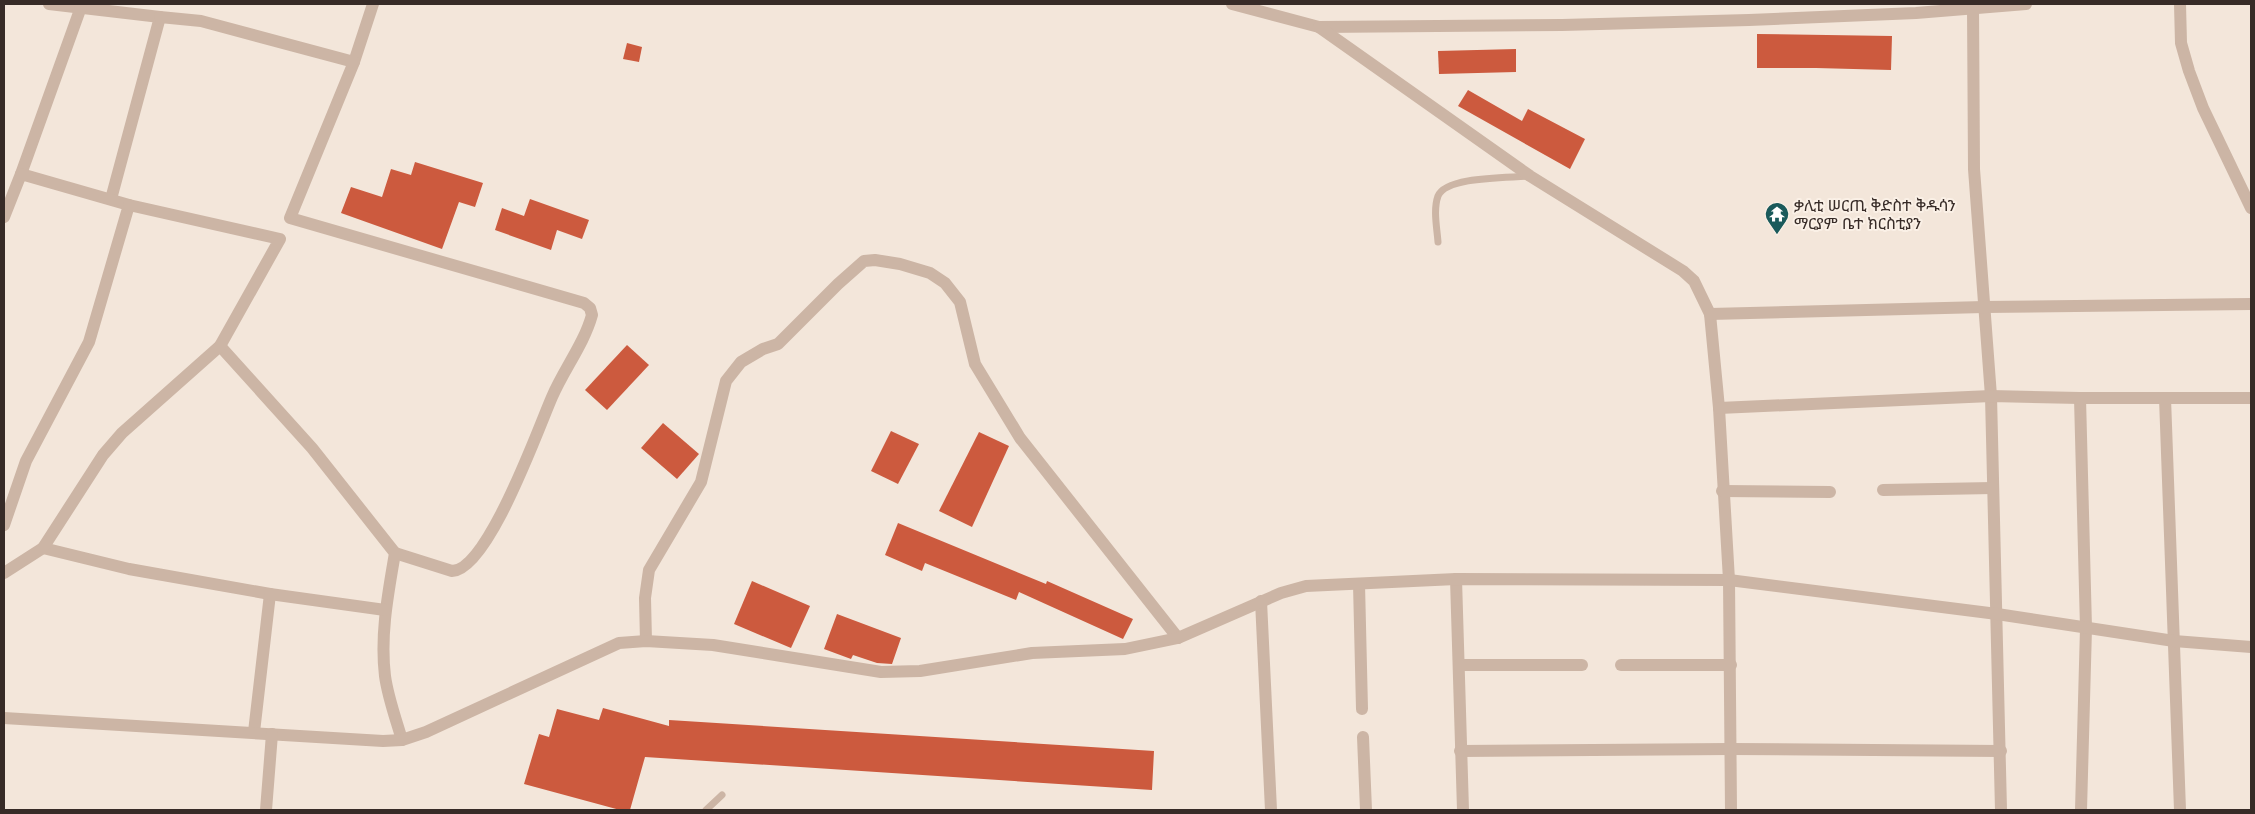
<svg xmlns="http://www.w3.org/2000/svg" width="2255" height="814" font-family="'Open Sans','Noto Sans Ethiopic',sans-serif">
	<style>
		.building { fill: #cc5a3e }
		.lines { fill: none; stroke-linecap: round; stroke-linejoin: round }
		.service { stroke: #ccb5a5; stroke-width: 7 }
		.minor { stroke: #ccb5a5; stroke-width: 12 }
		.labels { text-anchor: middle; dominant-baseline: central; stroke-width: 4; stroke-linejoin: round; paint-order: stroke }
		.poi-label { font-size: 16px; fill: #372b27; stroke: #faf0e6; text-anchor: start }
	</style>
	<rect width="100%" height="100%" fill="#f3e6da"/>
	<g class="building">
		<polygon points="1757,34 1892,36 1891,70 1816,68 1757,68"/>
		<polygon points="627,43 642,47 639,62 623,59"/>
		<polygon points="1516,49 1516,72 1439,74 1438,51"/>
		<polygon points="1468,90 1522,121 1528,109 1585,139 1570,169 1458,106"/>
		<polygon points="415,162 483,183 475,207 459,202 442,249 341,213 351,187 382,197 391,169 411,175"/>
		<polygon points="530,199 589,220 582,239 557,230 551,250 495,230 502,208 524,216"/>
		<polygon points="627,345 649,365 607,410 585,390"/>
		<polygon points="663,423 699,454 677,479 641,448"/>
		<polygon points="891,431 919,444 898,484 871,471"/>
		<polygon points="979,432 1009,446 972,527 939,511"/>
		<polygon points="898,523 1046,584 1047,581 1133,619 1123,639 1019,592 1016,600 925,563 922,571 885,555"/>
		<polygon points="752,581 810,606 791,648 734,624"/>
		<polygon points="837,614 901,638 892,664 877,663 853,655 851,659 824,649"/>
		<polygon points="603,708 669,726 669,720 1154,751 1152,790 645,757 630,810 620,810 524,784 539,734 549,737 557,709 599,720"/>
	</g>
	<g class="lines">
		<g class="service">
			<path d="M1438 242C1437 228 1433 210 1438 196 1446 176 1509 178 1529 176"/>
			<polyline points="706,810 722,795"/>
		</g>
		<g class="minor">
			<polyline points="49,4 160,17 111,199"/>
			<path d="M373 4 354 62 290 218 584 303 590 308 592 315C584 344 564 369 552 397 538 429 488 570 452 571L395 553"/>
			<polyline points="1232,4 1319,27 1562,25 1749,20 1916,13 2026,4"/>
			<polyline points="2180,4 2181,43 2189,71 2203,108 2251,208"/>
			<polyline points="1973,8 1974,169 1991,396 2001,810"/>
			<polyline points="160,17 201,21 354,62"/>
			<polyline points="1319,27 1530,176 1683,271 1694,281 1710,314 1719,408 1729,580 1731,810"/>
			<polyline points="21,174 81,7"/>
			<polyline points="4,217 21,174 129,205 89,342 26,461 4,525"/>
			<polyline points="1710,314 1984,307 2251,304"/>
			<path d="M220 346 312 448 395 553C388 594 380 635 385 676 388 698 396 719 402 740"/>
			<polyline points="2080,398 2086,628 2081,810"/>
			<polyline points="2165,398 2180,810"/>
			<polyline points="1719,408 1991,396 2080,398 2251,398"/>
			<polyline points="1883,490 1993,488"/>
			<polyline points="1722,491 1830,492"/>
			<polyline points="43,548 129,569 270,594 254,732"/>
			<polyline points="4,573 43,548 103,455 122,433 220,346 280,239 129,205"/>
			<polyline points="1456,579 1463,810"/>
			<polyline points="1359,584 1362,709"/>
			<polyline points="270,594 385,610"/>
			<polyline points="1261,601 1271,810"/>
			<polyline points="646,641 645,598 649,570 701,482 726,381 741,362 763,349 778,344 838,284 864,261 875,260 900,264 930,273 945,283 960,302 975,364 1020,438 1178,638"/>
			<polyline points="1459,665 1582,665"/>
			<polyline points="1621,665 1731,665"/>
			<polyline points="4,718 383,741 402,740 426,732 619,643 646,641 713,645 881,672 920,671 1032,653 1125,649 1178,638 1281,593 1306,586 1456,579 1729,580 1997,614 2174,641 2251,647"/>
			<polyline points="1363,737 1366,810"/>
			<polyline points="1460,751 1730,749 2001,751"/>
			<polyline points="266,810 272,734"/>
		</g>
	</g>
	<defs>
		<g id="temple-pin" transform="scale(1.25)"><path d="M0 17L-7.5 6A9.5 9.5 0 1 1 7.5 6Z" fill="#1a5a5b" stroke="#faf0e6"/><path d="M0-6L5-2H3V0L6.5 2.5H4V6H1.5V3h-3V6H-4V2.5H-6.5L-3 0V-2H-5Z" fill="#fff"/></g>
	</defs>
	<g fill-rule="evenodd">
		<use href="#temple-pin" x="1777" y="214"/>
	</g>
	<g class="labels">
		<g class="poi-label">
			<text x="1794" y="205">ቃሊቲ ሠርጢ ቅድስተ ቅዱሳን<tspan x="1794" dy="18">ማርያም ቤተ ክርስቲያን</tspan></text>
		</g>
	</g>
	<rect width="2255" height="814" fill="none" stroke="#372b27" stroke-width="10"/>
</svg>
